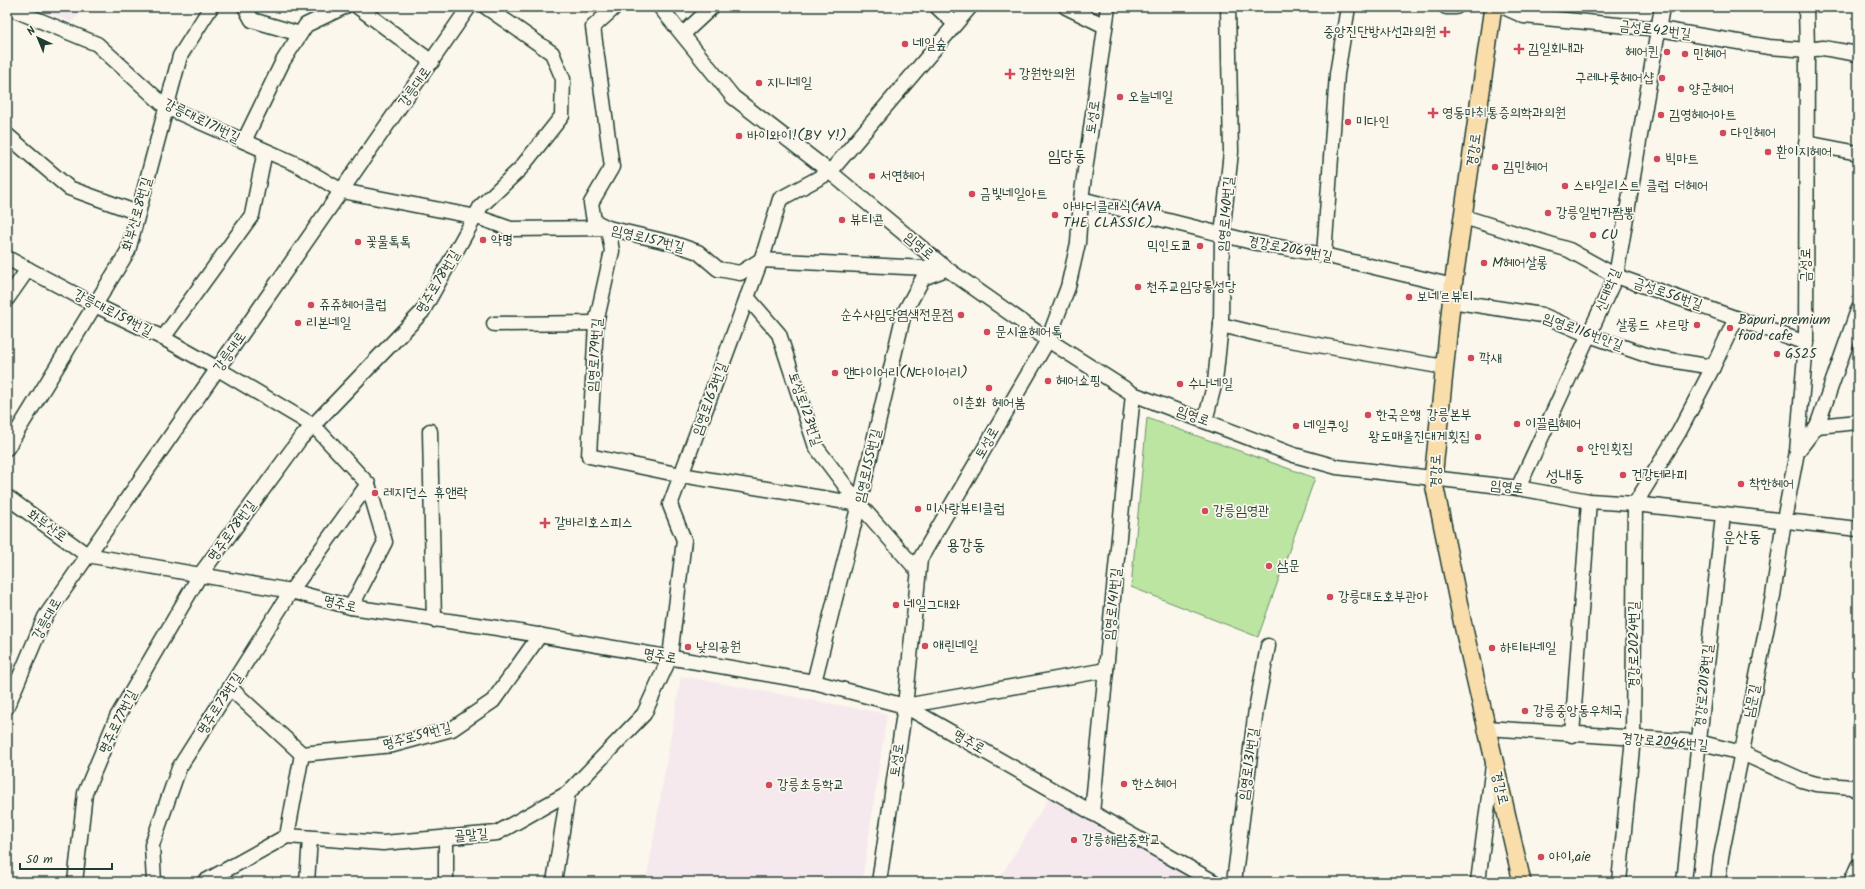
<svg xmlns="http://www.w3.org/2000/svg" width="1865" height="889" font-family="Kalam,'Poor Story',sans-serif">
	<style>
		.built { fill: #f5e9ee }
		.green { fill: #bbe5a1; stroke: #6d916a }
		.lines { fill: none; stroke-linecap: round; stroke-linejoin: round }
		.minor-casing { stroke: #1f3d34; stroke-width: 17 }
		.major-casing { stroke: #1f3d34; stroke-width: 20 }
		.minor { stroke: #fbf7ec; stroke-width: 14 }
		.major { stroke: #f9deab; stroke-width: 17 }
		.poi-dot { fill: #d1495b; stroke: #fbf7ec; stroke-width: 1.5 }
		.labels { text-anchor: middle; dominant-baseline: central; stroke-width: 3.5; stroke-linejoin: round; paint-order: stroke }
		.street-label { font-size: 14px; fill: #1f3d34; stroke: #fbf7ec }
		.poi-label { font-size: 14px; fill: #1f3d34; stroke: #fbf7ec; text-anchor: start }
		.quarter-label { font-size: 16px; fill: #1f3d34; stroke: #fbf7ec }
	</style>
	<rect width="100%" height="100%" fill="#fbf7ec"/>
	<filter id="ink" filterUnits="userSpaceOnUse"><feTurbulence type="fractalNoise" baseFrequency=".025" numOctaves="2"/><feDisplacementMap in="SourceGraphic" scale="8" xChannelSelector="R" yChannelSelector="G"/><feConvolveMatrix kernelMatrix="1 2 1 2 8 2 1 2 1" color-interpolation-filters="sRGB"/></filter>
	<g filter="url(#ink)">
		<g class="built">
			<polygon points="35,7 88,7 71,22"/>
			<polygon points="681,676 887,714 862,882 646,882"/>
			<polygon points="1049,798 1199,882 997,882"/>
		</g>
		<polygon class="green" points="1147,418 1315,478 1258,637 1131,587"/>
		<g class="lines">
			<g class="minor-casing">
				<g id="minor">
					<polyline points="7,7 97,44 166,107 296,164 342,191 477,217 511,229 608,228 672,243 698,252 718,269 740,273 761,260 947,269"/>
					<polyline points="245,7 252,20 300,34"/>
					<polyline points="358,7 432,62"/>
					<polyline points="615,7 593,27 612,167 591,203 594,221 608,228 612,251 596,323 589,456 681,475 859,504"/>
					<polyline points="660,7 733,97 830,172 947,269 1048,340 1133,394 1294,455 1337,467 1518,488 1589,501 1635,504 1858,529"/>
					<polyline points="937,7 955,24"/>
					<polyline points="1066,7 1105,26"/>
					<polyline points="1446,7 1456,7"/>
					<polyline points="1504,7 1524,16 1659,29 1769,47 1807,50 1823,48 1858,54"/>
					<polyline points="683,34 712,7"/>
					<polyline points="7,135 69,188 138,213"/>
					<polyline points="244,141 283,61 306,25 344,7"/>
					<polyline points="1806,143 1858,153"/>
					<polyline points="1081,199 1252,242 1324,255 1453,286"/>
					<polyline points="1464,217 1569,250 1616,276 1806,343"/>
					<polyline points="1324,255 1337,74 1348,7"/>
					<polyline points="7,258 95,305 163,338 218,369 314,426 368,484 385,542 351,607"/>
					<polyline points="747,297 779,334 816,447 859,504 918,571"/>
					<polyline points="7,299 28,269"/>
					<polyline points="1451,301 1542,315 1589,335 1652,357 1713,367"/>
					<polyline points="494,324 596,323"/>
					<polyline points="1221,325 1267,336 1444,367"/>
					<polyline points="163,338 252,215 265,151"/>
					<polyline points="1205,421 1215,382 1221,325 1222,235 1231,152 1228,7"/>
					<polyline points="1817,426 1858,422"/>
					<polyline points="430,431 434,620"/>
					<polyline points="7,448 128,251 180,56 211,7"/>
					<polyline points="1797,452 1817,426 1858,310"/>
					<polyline points="1518,488 1616,276 1662,7"/>
					<polyline points="7,497 87,555 291,591 351,607 497,628 814,682 905,706 1214,882"/>
					<polyline points="814,682 859,504 904,313 923,278 941,271"/>
					<polyline points="230,688 302,754 393,745 452,729 493,701 540,635"/>
					<polyline points="905,706 1106,670"/>
					<polyline points="7,707 45,617 469,7"/>
					<polyline points="1487,728 1698,742 1742,753 1802,780 1816,784 1851,787 1858,791"/>
					<polyline points="1572,735 1589,501"/>
					<polyline points="1092,813 1133,394"/>
					<polyline points="287,836 302,754"/>
					<polyline points="75,882 85,793 117,717 200,575 300,439 422,312 481,206 520,169 562,116 563,79 552,53 486,7"/>
					<polyline points="154,882 152,845 179,768 291,591 368,484"/>
					<polyline points="204,882 287,836 383,843 497,833 568,793 644,714 670,657 684,540 670,505 765,249 780,199 830,172 970,7"/>
					<polyline points="307,882 310,838"/>
					<polyline points="446,882 446,837"/>
					<polyline points="554,882 568,793"/>
					<polyline points="879,882 905,706 920,559 1048,340 1068,287 1078,243 1081,199 1108,7"/>
					<polyline points="1234,882 1256,709 1268,646"/>
					<polyline points="1478,882 1493,765"/>
					<polyline points="1619,882 1633,738 1635,504 1679,432 1713,367 1736,318"/>
					<polyline points="1684,882 1723,515"/>
					<polyline points="1718,882 1721,857 1773,596 1784,520 1797,452 1806,343 1807,50 1806,7"/>
					<polyline points="1851,882 1858,866"/>
				</g>
			</g>
			<g class="major-casing">
				<polyline id="major" points="1493,7 1453,286 1433,479 1463,625 1522,882"/>
			</g>
			<use href="#minor" class="minor"/>
			<use href="#major" class="major"/>
		</g>
	</g>
	<g class="poi-dot">
		<path d="M1443 26h4v4h4v4h-4v4h-4v-4h-4v-4h4z"/>
		<circle cx="905" cy="44" r="4"/>
		<path d="M1517 43h4v4h4v4h-4v4h-4v-4h-4v-4h4z"/>
		<circle cx="1667" cy="52" r="4"/>
		<circle cx="1685" cy="54" r="4"/>
		<path d="M1008 68h4v4h4v4h-4v4h-4v-4h-4v-4h4z"/>
		<circle cx="1662" cy="78" r="4"/>
		<circle cx="759" cy="83" r="4"/>
		<circle cx="1681" cy="89" r="4"/>
		<circle cx="1120" cy="97" r="4"/>
		<path d="M1431 107h4v4h4v4h-4v4h-4v-4h-4v-4h4z"/>
		<circle cx="1661" cy="115" r="4"/>
		<circle cx="1348" cy="122" r="4"/>
		<circle cx="1723" cy="133" r="4"/>
		<circle cx="739" cy="136" r="4"/>
		<circle cx="1768" cy="152" r="4"/>
		<circle cx="1657" cy="159" r="4"/>
		<circle cx="1495" cy="167" r="4"/>
		<circle cx="872" cy="176" r="4"/>
		<circle cx="1565" cy="186" r="4"/>
		<circle cx="972" cy="194" r="4"/>
		<circle cx="1548" cy="213" r="4"/>
		<circle cx="1055" cy="215" r="4"/>
		<circle cx="842" cy="220" r="4"/>
		<circle cx="1593" cy="235" r="4"/>
		<circle cx="483" cy="240" r="4"/>
		<circle cx="358" cy="242" r="4"/>
		<circle cx="1200" cy="246" r="4"/>
		<circle cx="1484" cy="263" r="4"/>
		<circle cx="1138" cy="287" r="4"/>
		<circle cx="1409" cy="297" r="4"/>
		<circle cx="311" cy="305" r="4"/>
		<circle cx="961" cy="315" r="4"/>
		<circle cx="298" cy="323" r="4"/>
		<circle cx="1697" cy="325" r="4"/>
		<circle cx="1730" cy="328" r="4"/>
		<circle cx="987" cy="332" r="4"/>
		<circle cx="1777" cy="354" r="4"/>
		<circle cx="1471" cy="358" r="4"/>
		<circle cx="835" cy="373" r="4"/>
		<circle cx="1048" cy="381" r="4"/>
		<circle cx="1180" cy="384" r="4"/>
		<circle cx="989" cy="388" r="4"/>
		<circle cx="1368" cy="415" r="4"/>
		<circle cx="1517" cy="424" r="4"/>
		<circle cx="1296" cy="426" r="4"/>
		<circle cx="1478" cy="437" r="4"/>
		<circle cx="1580" cy="449" r="4"/>
		<circle cx="1623" cy="475" r="4"/>
		<circle cx="1741" cy="484" r="4"/>
		<circle cx="375" cy="493" r="4"/>
		<circle cx="918" cy="509" r="4"/>
		<circle cx="1205" cy="511" r="4"/>
		<path d="M543 517h4v4h4v4h-4v4h-4v-4h-4v-4h4z"/>
		<circle cx="1269" cy="566" r="4"/>
		<circle cx="1330" cy="597" r="4"/>
		<circle cx="896" cy="605" r="4"/>
		<circle cx="925" cy="646" r="4"/>
		<circle cx="688" cy="647" r="4"/>
		<circle cx="1492" cy="648" r="4"/>
		<circle cx="1525" cy="711" r="4"/>
		<circle cx="1124" cy="784" r="4"/>
		<circle cx="769" cy="785" r="4"/>
		<circle cx="1074" cy="840" r="4"/>
		<circle cx="1541" cy="857" r="4"/>
	</g>
	<g class="labels">
		<g class="street-label">
			<text transform="translate(1655 30) rotate(7)">금성로42번길</text>
			<text transform="translate(415 87) rotate(-55)">강릉대로</text>
			<text transform="translate(1093 117) rotate(-82)">토성로</text>
			<text transform="translate(202 121) rotate(26)">강릉대로171번길</text>
			<text transform="translate(1474 150) rotate(-82)">경강로</text>
			<text transform="translate(137 214) rotate(-74)">화부산로8번길</text>
			<text transform="translate(1226 214) rotate(-85)">임영로140번길</text>
			<text transform="translate(648 239) rotate(14)">임영로157번길</text>
			<text transform="translate(919 246) rotate(40)">임영로</text>
			<text transform="translate(1290 249) rotate(11)">경강로2069번길</text>
			<text transform="translate(1806 265) rotate(-90)">금성로</text>
			<text transform="translate(438 282) rotate(-59)">명주로78번길</text>
			<text transform="translate(1608 290) rotate(-68)">신대학길</text>
			<text transform="translate(1668 294) rotate(19)">금성로56번길</text>
			<text transform="translate(113 313) rotate(27)">강릉대로159번길</text>
			<text transform="translate(1583 332) rotate(20)">임영로116번안길</text>
			<text transform="translate(230 352) rotate(-55)">강릉대로</text>
			<text transform="translate(595 355) rotate(-86)">임영로179번길</text>
			<text transform="translate(710 399) rotate(-70)">임영로163번길</text>
			<text transform="translate(805 409) rotate(71)">토성로123번길</text>
			<text transform="translate(1193 416) rotate(20)">임영로</text>
			<text transform="translate(987 443) rotate(-60)">토성로</text>
			<text transform="translate(868 466) rotate(-77)">임영로155번길</text>
			<text transform="translate(1436 471) rotate(-89)">경강로</text>
			<text transform="translate(1507 487) rotate(7)">임영로</text>
			<text transform="translate(47 526) rotate(36)">화부산로</text>
			<text transform="translate(232 531) rotate(-54)">명주로78번길</text>
			<text transform="translate(340 604) rotate(13)">명주로</text>
			<text transform="translate(1113 604) rotate(-84)">임영로141번길</text>
			<text transform="translate(47 619) rotate(-61)">강릉대로</text>
			<text transform="translate(1634 645) rotate(-90)">경강로2024번길</text>
			<text transform="translate(660 656) rotate(10)">명주로</text>
			<text transform="translate(1704 686) rotate(-84)">경강로2018번길</text>
			<text transform="translate(1752 701) rotate(-79)">남문길</text>
			<text transform="translate(220 704) rotate(-57)">명주로73번길</text>
			<text transform="translate(118 722) rotate(-64)">명주로77번길</text>
			<text transform="translate(417 736) rotate(-15)">명주로59번길</text>
			<text transform="translate(969 742) rotate(30)">명주로</text>
			<text transform="translate(1665 742) rotate(5)">경강로2046번길</text>
			<text transform="translate(897 760) rotate(-82)">토성로</text>
			<text transform="translate(1249 764) rotate(-82)">임영로131번길</text>
			<text transform="translate(1500 788) rotate(77)">경강로</text>
			<text transform="translate(471 835) rotate(-5)">골말길</text>
		</g>
		<g class="poi-label">
			<text x="1436" y="32" text-anchor="end">중앙진단방사선과의원</text>
			<text x="913" y="44">네일숲</text>
			<text x="1528" y="49">김일회내과</text>
			<text x="1659" y="52" text-anchor="end">헤어퀸</text>
			<text x="1693" y="54">민헤어</text>
			<text x="1019" y="74">강원한의원</text>
			<text x="1654" y="78" text-anchor="end">구레나룻헤어샵</text>
			<text x="767" y="83">지니네일</text>
			<text x="1689" y="89">양군헤어</text>
			<text x="1128" y="97">오늘네일</text>
			<text x="1442" y="113">영동마취통증의학과의원</text>
			<text x="1669" y="115">김영헤어아트</text>
			<text x="1356" y="122">미다인</text>
			<text x="1731" y="133">다인헤어</text>
			<text x="747" y="136">바이와이!(BY Y!)</text>
			<text x="1776" y="152">환이지헤어</text>
			<text x="1665" y="159">빅마트</text>
			<text x="1503" y="167">김민헤어</text>
			<text x="880" y="176">서연헤어</text>
			<text x="1573" y="186">스타일리스트 클럽 더헤어</text>
			<text x="980" y="194">금빛네일아트</text>
			<text x="1063" y="207">아바더클래식(AVA<tspan x="1063" dy="16">THE CLASSIC)</tspan></text>
			<text x="1556" y="213">강릉일번가짬뽕</text>
			<text x="850" y="220">뷰티콘</text>
			<text x="1601" y="235">CU</text>
			<text x="491" y="240">약명</text>
			<text x="366" y="242">꽃물톡톡</text>
			<text x="1192" y="246" text-anchor="end">믹인도쿄</text>
			<text x="1492" y="263">M헤어살롱</text>
			<text x="1146" y="287">천주교임당동성당</text>
			<text x="1417" y="297">보네르뷰티</text>
			<text x="319" y="305">쥬쥬헤어클럽</text>
			<text x="953" y="315" text-anchor="end">순수사임당염색전문점</text>
			<text x="1738" y="320">Bapuri premium<tspan x="1738" dy="16">food cafe</tspan></text>
			<text x="306" y="323">리본네일</text>
			<text x="1689" y="325" text-anchor="end">살롱드 샤르망</text>
			<text x="995" y="332">문시윤헤어톡</text>
			<text x="1785" y="354">GS25</text>
			<text x="1479" y="358">깍새</text>
			<text x="843" y="373">앤다이어리(N다이어리)</text>
			<text x="1056" y="381">헤어쇼핑</text>
			<text x="1188" y="384">수나네일</text>
			<text x="989" y="403" text-anchor="middle">이춘화 헤어붐</text>
			<text x="1376" y="415">한국은행 강릉본부</text>
			<text x="1525" y="424">이끌림헤어</text>
			<text x="1304" y="426">네일쿠잉</text>
			<text x="1470" y="437" text-anchor="end">왕도매울진대게횟집</text>
			<text x="1588" y="449">안인횟집</text>
			<text x="1631" y="475">건강테라피</text>
			<text x="1749" y="484">착한헤어</text>
			<text x="383" y="493">레지던스 휴앤락</text>
			<text x="926" y="509">미사랑뷰티클럽</text>
			<text x="1213" y="511">강릉임영관</text>
			<text x="554" y="523">갈바리호스피스</text>
			<text x="1277" y="566">삼문</text>
			<text x="1338" y="597">강릉대도호부관아</text>
			<text x="904" y="605">네일그대와</text>
			<text x="933" y="646">애린네일</text>
			<text x="696" y="647">낮의공원</text>
			<text x="1500" y="648">하티타네일</text>
			<text x="1533" y="711">강릉중앙동우체국</text>
			<text x="1132" y="784">한스헤어</text>
			<text x="777" y="785">강릉초등학교</text>
			<text x="1082" y="840">강릉해람중학교</text>
			<text x="1549" y="857">아이,aie</text>
		</g>
		<g class="quarter-label">
			<text x="1067" y="156">임당동</text>
			<text x="1565" y="476">성내동</text>
			<text x="1742" y="537">운산동</text>
			<text x="966" y="545">용강동</text>
		</g>
	</g>
	<rect width="1865" height="889" fill="none" stroke="#fbf7ec" stroke-width="24"/>
	<rect x="12" y="12" width="1841" height="865" fill="none" stroke="#1f3d34" stroke-width="1.5" filter="url(#ink)"/>
	<g transform="translate(38 38) rotate(316)" stroke="#fbf7ec" stroke-width="3" paint-order="stroke">
	<path d="M0-3L7 15L0 10L-7 15Z" fill="#1f3d34"/>
	<text y="-6" font-size="11" font-weight="bold" text-anchor="middle" fill="#1f3d34">N</text>
	</g>
	<path d="M20 863v6h92v-6" fill="none" stroke="#1f3d34" stroke-width="2"/>
	<text x="26" y="863" font-size="12" fill="#1f3d34" stroke="#fbf7ec" stroke-width="3" paint-order="stroke">50 m</text>
</svg>
